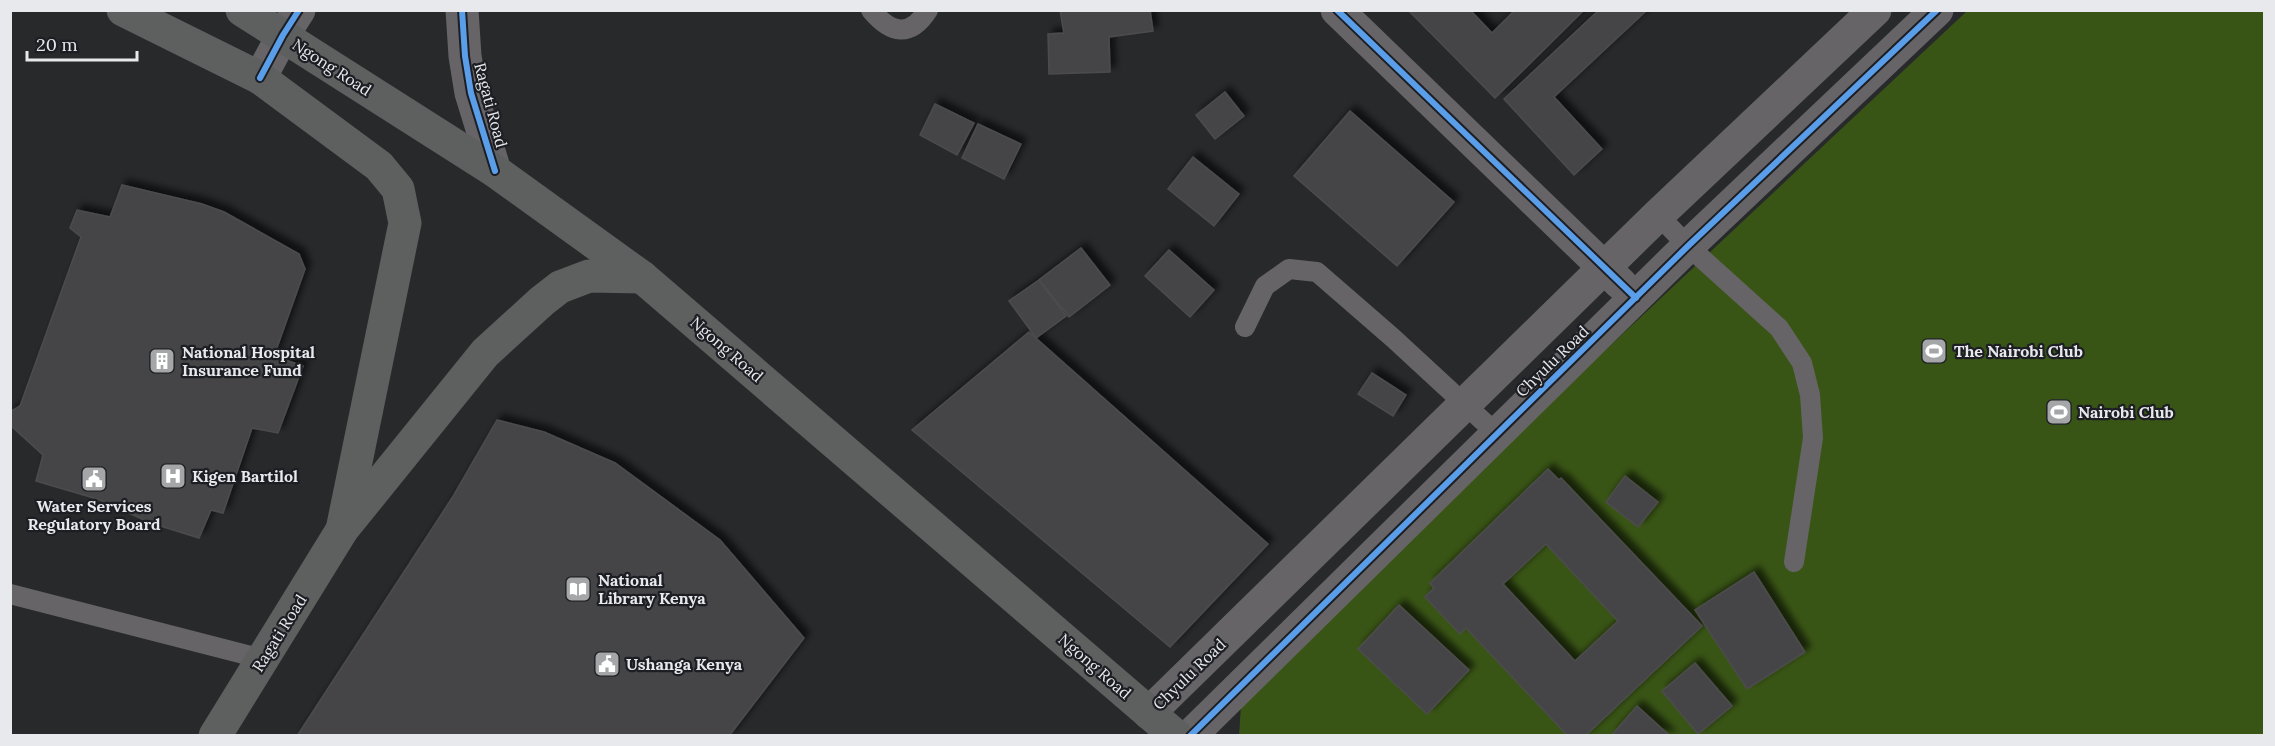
<svg xmlns="http://www.w3.org/2000/svg" width="2275" height="746" font-family="Lora,serif">
	<style>
		.green { fill: #395515 }
		.building { fill: #454546; stroke: #4c4c4d; stroke-width: 1.5; fill-rule: evenodd; filter: url(#shadow) }
		.lines { fill: none; stroke-linecap: round; stroke-linejoin: round }
		.service { stroke: #666466; stroke-width: 20 }
		.minor { stroke: #666466; stroke-width: 33 }
		.secondary { stroke: #5e5f5f; stroke-width: 33 }
		.cycleway-casing { stroke: #1c1e23; stroke-width: 10 }
		.cycleway { stroke: #5a9eea; stroke-width: 6 }
		.labels { text-anchor: middle; dominant-baseline: central; stroke-width: 4.5; stroke-linejoin: round; paint-order: stroke }
		.street-label { font-size: 16px; fill: #e7e9ec; stroke: #1c1e23 }
		.poi-label { font-size: 16px; font-weight: bold; fill: #e7e9ec; stroke: #1c1e23; text-anchor: start }
	</style>
	<defs>
		<filter id="shadow"><feDropShadow dx="5.5" dy="-5.5" stdDeviation="3" flood-color="#0009"/></filter>
	</defs>
	<rect width="100%" height="100%" fill="#27292b"/>
	<polygon class="green" points="1967,11 2264,11 2264,735 1239,736 1242,691"/>
	<g class="building">
		<polygon points="1060,10 1150,10 1153,31 1109,37 1110,72 1049,74 1048,34 1064,33"/>
		<polygon points="1408,10 1470,10 1492,33 1515,10 1584,10 1495,98"/>
		<polygon points="1599,10 1647,10 1554,97 1602,149 1574,175 1504,99"/>
		<polygon points="1225,92 1244,116 1215,139 1196,115"/>
		<polygon points="935,104 974,123 957,155 920,135"/>
		<polygon points="1350,111 1454,202 1397,266 1294,176"/>
		<polygon points="978,124 1021,144 1004,179 962,158"/>
		<polygon points="1193,157 1239,194 1214,226 1168,189"/>
		<polygon points="122,185 202,204 224,212 299,254 305,269 274,356 303,366 278,433 252,428 223,513 211,510 199,538 151,523 97,499 36,481 43,455 10,425 10,412 20,406 81,237 70,228 77,210 110,217"/>
		<polygon points="1081,248 1110,285 1069,317 1039,280"/>
		<polygon points="1169,250 1214,290 1190,317 1145,276"/>
		<polygon points="1039,280 1066,316 1036,338 1009,301"/>
		<polygon points="1029,332 1268,544 1170,647 912,430"/>
		<polygon points="1372,373 1406,395 1393,416 1358,394"/>
		<polygon points="497,420 544,432 615,463 720,540 804,638 729,736 297,736 452,498"/>
		<path d="M1548 469 1559 480 1561 478 1702 626 1585 736H1568L1466 628 1460 634 1425 597 1434 588 1430 583ZM1546 544 1618 621 1575 661 1503 584Z"/>
		<polygon points="1625,476 1658,502 1638,527 1606,502"/>
		<polygon points="1754,572 1805,652 1747,689 1695,610"/>
		<polygon points="1399,605 1469,670 1427,714 1358,649"/>
		<polygon points="1695,663 1732,706 1698,734 1662,691"/>
		<polygon points="1637,706 1670,736 1611,736"/>
	</g>
	<g class="lines">
		<g class="service">
			<path d="M871 10C891 34 910 38 928 10"/>
			<polyline points="1658,215 1688,246 1779,328 1802,363 1810,395 1813,438 1794,562"/>
			<polyline points="1245,327 1265,286 1289,269 1317,272 1393,338 1497,434"/>
			<polyline points="10,594 263,659"/>
		</g>
		<g class="minor">
			<polyline points="462,10 465,56 471,93 495,171"/>
			<polyline points="1337,10 1621,284"/>
			<polyline points="260,78 283,35 299,10"/>
			<polyline points="1149,713 1658,215 1875,10"/>
			<polyline points="1190,736 1688,246 1937,10"/>
		</g>
		<g class="secondary">
			<polyline points="123,10 260,78 379,166 398,189 405,223 342,530"/>
			<polyline points="242,10 495,171 642,277 1176,736"/>
			<polyline points="215,736 342,530 485,353 542,301 560,287 589,276 642,277"/>
		</g>
		<g class="cycleway-casing">
			<g id="cycleway">
				<polyline points="462,10 465,56 471,93 495,171"/>
				<polyline points="1337,10 1636,298"/>
				<polyline points="260,78 283,35 299,10"/>
				<polyline points="1190,736 1688,246 1937,10"/>
			</g>
		</g>
		<use href="#cycleway" class="cycleway"/>
	</g>
	<defs>
		<g id="stadium-square" transform="scale(1.35)"><rect x="-9" y="-9" width="18" height="18" rx="4" fill="#a4a6a8" stroke="#1c1e23"/><path d="M0-5a6.5 5 0 1 0 0 10a6.5 5 0 1 0 0-10ZM-3.5-1.8h7v3.6h-7Z" fill="#fff"/></g>
		<g id="building-square" transform="scale(1.35)"><rect x="-9" y="-9" width="18" height="18" rx="4" fill="#a4a6a8" stroke="#1c1e23"/><path d="M-4-6H4V6H1V3H-1V6H-4ZM-2.5-4.3h1.7v1.8h-1.7ZM.8-4.3h1.7v1.8H.8ZM-2.5-1h1.7V.8h-1.7ZM.8-1h1.7V.8H.8Z" fill="#fff"/></g>
		<g id="hospital-square" transform="scale(1.35)"><rect x="-9" y="-9" width="18" height="18" rx="4" fill="#a4a6a8" stroke="#1c1e23"/><path d="M-5-5h3v3.5h4V-5h3V5h-3V1.5h-4V5h-3Z" fill="#fff"/></g>
		<g id="civic-square" transform="scale(1.35)"><rect x="-9" y="-9" width="18" height="18" rx="4" fill="#a4a6a8" stroke="#1c1e23"/><path d="M-.6-6.5H3V-4.5H.6V-3L4-1V1h2V6H-6V1h2V-1L-.6-3ZM-1.2 2.5V6h2.4V2.5Z" fill="#fff"/></g>
		<g id="library-square" transform="scale(1.35)"><rect x="-9" y="-9" width="18" height="18" rx="4" fill="#a4a6a8" stroke="#1c1e23"/><path d="M-6-4Q-3-5.5-.7-3.5V5Q-3 3-6 4ZM6-4Q3-5.5 .7-3.5V5Q3 3 6 4Z" fill="#fff"/></g>
	</defs>
	<g fill-rule="evenodd">
		<use href="#stadium-square" x="1934" y="351"/>
		<use href="#building-square" x="162" y="361"/>
		<use href="#stadium-square" x="2059" y="412"/>
		<use href="#hospital-square" x="173" y="476"/>
		<use href="#civic-square" x="94" y="479"/>
		<use href="#library-square" x="578" y="589"/>
		<use href="#civic-square" x="607" y="664"/>
	</g>
	<g class="labels">
		<g class="street-label">
			<text transform="translate(332 67) rotate(33)">Ngong Road</text>
			<text transform="translate(491 105) rotate(75)">Ragati Road</text>
			<text transform="translate(727 349) rotate(41)">Ngong Road</text>
			<text transform="translate(1552 361) rotate(-44)">Chyulu Road</text>
			<text transform="translate(279 633) rotate(-58)">Ragati Road</text>
			<text transform="translate(1095 666) rotate(41)">Ngong Road</text>
			<text transform="translate(1189 674) rotate(-44)">Chyulu Road</text>
		</g>
		<g class="poi-label">
			<text x="1954" y="351">The Nairobi Club</text>
			<text x="182" y="352">National Hospital<tspan x="182" dy="18">Insurance Fund</tspan></text>
			<text x="2078" y="412">Nairobi Club</text>
			<text x="192" y="476">Kigen Bartilol</text>
			<text x="94" y="506" text-anchor="middle">Water Services<tspan x="94" dy="18">Regulatory Board</tspan></text>
			<text x="598" y="580">National<tspan x="598" dy="18">Library Kenya</tspan></text>
			<text x="626" y="664">Ushanga Kenya</text>
		</g>
	</g>
	<rect width="2275" height="746" fill="none" stroke="#e7e9ec" stroke-width="24"/>
	<path d="M27 51v9h110v-9" fill="none" stroke="#e7e9ec" stroke-width="3"/>
	<text x="36" y="51" font-size="18" fill="#e7e9ec" stroke="#1c1e23" stroke-width="4.5" paint-order="stroke">20 m</text>
</svg>
